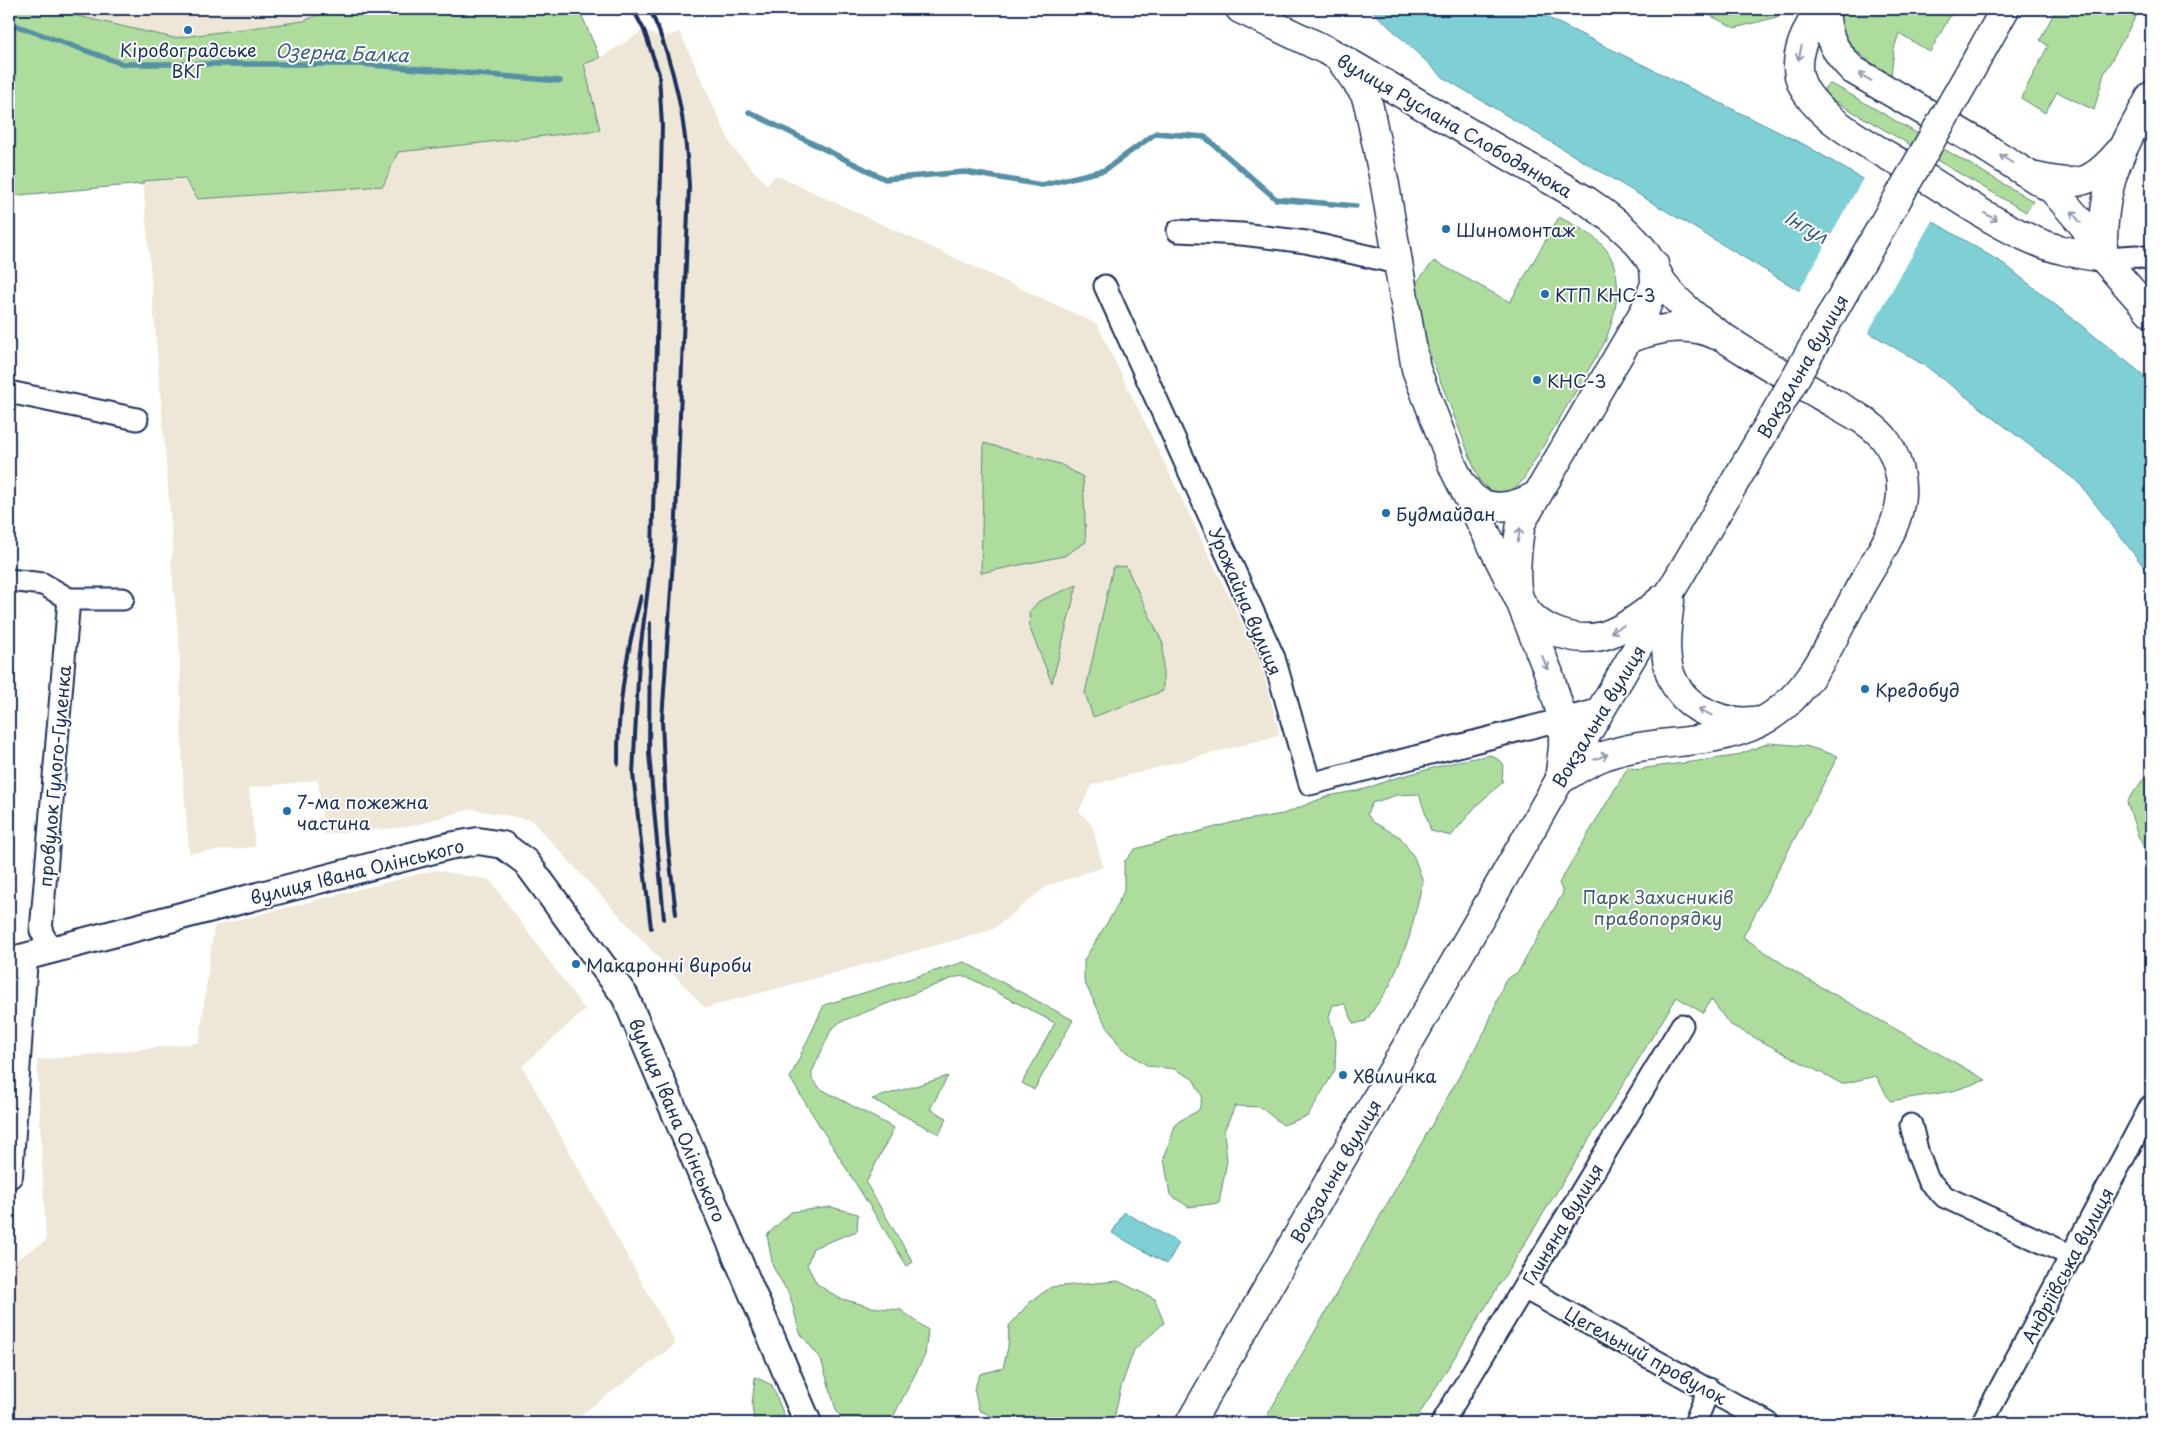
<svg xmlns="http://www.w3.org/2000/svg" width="2160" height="1432" font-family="'Playpen Sans',sans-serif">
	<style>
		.built { fill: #eee7d8 }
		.green { fill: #addc9c; stroke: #64867d }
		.water { fill: #7ed0d5; stroke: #5690a5 }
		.pier { fill: #fff }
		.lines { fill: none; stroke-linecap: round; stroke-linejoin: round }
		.stream { stroke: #5690a5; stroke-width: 5.5 }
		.minor-casing { stroke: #1b2f5e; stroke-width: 25 }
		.tertiary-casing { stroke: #1b2f5e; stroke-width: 30 }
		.secondary-casing { stroke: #1b2f5e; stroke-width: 31 }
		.minor { stroke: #fff; stroke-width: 21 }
		.tertiary { stroke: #fff; stroke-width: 26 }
		.secondary { stroke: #fff; stroke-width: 28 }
		.rail { stroke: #1b2f5e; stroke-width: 4 }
		.secondary-bridge-casing { stroke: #1b2f5e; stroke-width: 31; stroke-linecap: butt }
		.secondary-bridge { stroke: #fff; stroke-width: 28 }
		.oneway { stroke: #8d97ae }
		.poi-dot { fill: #1f6fb2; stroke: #fff; stroke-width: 2 }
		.labels { text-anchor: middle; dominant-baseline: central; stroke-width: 4; stroke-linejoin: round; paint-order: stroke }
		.poi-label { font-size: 18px; fill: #1b2f5e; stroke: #fff; text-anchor: start }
		.street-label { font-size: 18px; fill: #1b2f5e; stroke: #fff }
		.park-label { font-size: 18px; fill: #405a6e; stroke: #fff }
		.water-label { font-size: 19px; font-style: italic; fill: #395f82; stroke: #fff }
	</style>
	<rect width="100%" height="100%" fill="#fff"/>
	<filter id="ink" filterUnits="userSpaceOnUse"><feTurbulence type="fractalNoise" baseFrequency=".02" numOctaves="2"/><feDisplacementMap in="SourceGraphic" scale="10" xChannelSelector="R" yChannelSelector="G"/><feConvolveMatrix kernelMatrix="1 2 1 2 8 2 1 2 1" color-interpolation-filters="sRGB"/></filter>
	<g filter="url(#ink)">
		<g class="built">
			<polygon points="47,9 330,9 304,21 174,38"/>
			<polygon points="644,30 662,38 680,32 732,147 767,185 776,175 1097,324 1260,660 1280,735 1092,785 1079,811 1092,825 1103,867 1047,886 992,930 705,1008 531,820 471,809 408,827 324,834 318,780 249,788 255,847 189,853 183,777 179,641 171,562 173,549 143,181 184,178 198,199 383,186 397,152 599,130 584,63 600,58"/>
			<polygon points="435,870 490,880 585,1010 522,1066 676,1344 570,1423 9,1423 9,1264 46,1241 37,1060 199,1043 214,926"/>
		</g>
		<g class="green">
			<polygon points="9,9 47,9 174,38 304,21 330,9 579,9 600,58 584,64 600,130 398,152 383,186 198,199 184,178 143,181 143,184 9,196 11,191 9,189"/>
			<polygon points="1697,9 1783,9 1777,17 1735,28"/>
			<path d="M1839 9H1954L1930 52 1899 33 1894 49 1891 76C1866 59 1837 43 1839 9Z"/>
			<polygon points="2056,9 2140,9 2104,74 2094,110 2057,92 2045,113 2021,98 2048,46 2040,40"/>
			<polygon points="1830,84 1841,89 2033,201 2026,212 1826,96 1824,88"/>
			<path d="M1559 217C1576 226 1600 237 1609 254 1625 282 1615 315 1605 342L1523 480C1513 492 1504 494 1490 491L1479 480 1429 352 1414 285 1434 261 1510 302Z"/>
			<polygon points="984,443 1060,464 1083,477 1086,542 1064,556 981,573"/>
			<polygon points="1126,566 1163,644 1163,691 1093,717 1085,693 1113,567"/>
			<polygon points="1077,585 1052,683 1030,629 1029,612 1039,601"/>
			<polygon points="1769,743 1806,746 1838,756 1743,937 1798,974 1986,1080 1953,1091 1890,1101 1876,1076 1842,1084 1729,1024 1711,999 1703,1013 1677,997 1414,1423 1263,1423 1486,1029 1505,980 1518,972 1563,893 1559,883 1628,767 1641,770 1646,768 1735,756"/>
			<polygon points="1491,755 1503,763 1502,783 1477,805 1451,836 1431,831 1419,794 1397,795 1372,803 1367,814 1373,822 1400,837 1414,857 1423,881 1409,938 1390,985 1366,1021 1354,1024 1345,1004 1333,1005 1329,1017 1336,1041 1335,1070 1308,1116 1283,1125 1260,1107 1235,1106 1224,1131 1227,1161 1219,1203 1189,1207 1170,1195 1164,1158 1176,1123 1199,1110 1202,1096 1193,1079 1175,1069 1148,1066 1121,1048 1103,1020 1084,981 1084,960 1113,913 1124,891 1124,862 1135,849 1234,822 1283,814 1328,796 1365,789 1392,779 1459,761"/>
			<polygon points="2151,773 2151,862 2138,836 2127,802 2146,775"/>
			<polygon points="964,962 1073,1020 1034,1090 1022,1083 1055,1023 966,976 956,977 840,1022 831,1030 812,1072 812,1079 821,1089 894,1128 866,1183 913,1262 907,1266 790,1078 824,1005"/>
			<polygon points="948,1076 930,1109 947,1118 939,1134 872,1099"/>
			<polygon points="831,1207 858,1214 857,1231 813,1248 807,1265 817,1284 839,1298 871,1307 901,1310 928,1330 925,1355 890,1423 844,1423 836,1410 821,1359 800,1333 790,1296 773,1267 767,1235 791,1212"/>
			<polygon points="1118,1281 1155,1299 1164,1323 1134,1350 1121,1387 1114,1419 1087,1420 1082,1423 1014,1423 1007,1419 995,1418 979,1410 974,1389 980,1374 1003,1368 1008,1347 1009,1326 1029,1303 1051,1287"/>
			<polygon points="755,1377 772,1385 787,1423 754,1423 752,1405"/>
		</g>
		<g class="water">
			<polygon points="1370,9 1530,9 1807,146 2004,264 2151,381 2151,576 2079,483 1927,367 1444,78"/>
			<polygon points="1124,1212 1179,1243 1167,1264 1112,1233"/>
		</g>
		<polygon class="pier" points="1864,177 1933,219 1867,334 1798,293"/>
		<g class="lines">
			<g class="stream">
				<polyline points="9,23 123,64 361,64 560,81"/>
				<polyline points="749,112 885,179 965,172 1042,185 1105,170 1156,133 1205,137 1276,199 1356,206"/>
			</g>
			<g class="minor-casing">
				<g id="minor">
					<polyline points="1178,231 1242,234 1306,242 1397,263"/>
					<polyline points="2103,258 2137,256 2151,259"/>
					<polyline points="1105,286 1274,658 1310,784 1602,709"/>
					<polyline points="9,392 137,419"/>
					<polyline points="9,580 43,584 69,599 123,599"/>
					<polyline points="52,951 41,931 69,599"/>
					<polyline points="1911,1125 1918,1154 1928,1180 1945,1197 2072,1256"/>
					<polyline points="1524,1288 1768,1423"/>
					<polyline points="1442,1423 1682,1025"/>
					<polyline points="1695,1423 1709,1389"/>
					<polyline points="1982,1423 2151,1106"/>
				</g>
			</g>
			<g class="tertiary-casing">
				<g id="tertiary">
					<polyline points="9,961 449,846 478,841 503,845 526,862 625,996 808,1423"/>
					<polyline points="9,1175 24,958"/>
				</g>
			</g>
			<g class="secondary-casing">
				<g id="secondary">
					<path d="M1240 9 1330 52 1587 201C1606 214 1625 228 1640 246 1650 257 1655 270 1662 282 1672 296 1688 311 1702 322 1739 350 1780 372 1821 396 1841 408 1867 419 1883 437 1897 454 1904 481 1900 503 1895 534 1873 564 1858 591 1834 635 1814 688 1771 716 1721 749 1658 736 1604 756 1587 762 1573 772 1559 781"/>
					<path d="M1819 9C1808 29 1794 52 1799 76 1802 88 1811 100 1819 108 1844 133 1884 153 1914 171 1953 194 1991 222 2033 240 2055 250 2079 254 2103 258"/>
					<path d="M1825 9C1827 37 1833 50 1853 70L1977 142 2053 190 2084 226 2103 258 2151 313"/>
					<polyline points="1344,65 1365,94 1369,107 1385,185 1416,369 1454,469 1520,601 1549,674 1563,720 1563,747 1560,772"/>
					<polyline points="1967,77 2005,9"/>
					<path d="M2036 177C2078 186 2090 186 2119 152"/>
					<path d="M2103 258C2101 186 2117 157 2151 96"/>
					<path d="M1654 264 1655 284 1645 310 1521 523C1518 541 1512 586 1521 602 1537 632 1581 646 1611 633 1630 625 1647 612 1662 599"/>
					<path d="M1630 338C1659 328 1687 322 1716 335"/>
					<path d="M1465 488C1481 514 1512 509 1535 496"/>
					<path d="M1670 601C1665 642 1658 683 1698 708 1714 718 1734 723 1753 721"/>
					<polyline points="1190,1423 1559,781 1769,424"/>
				</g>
			</g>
			<use href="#minor" class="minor"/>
			<use href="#tertiary" class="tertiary"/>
			<use href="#secondary" class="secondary"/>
			<g class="rail">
				<polyline points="633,9 644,30 659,74 662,126 652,555 639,660 633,774 651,928"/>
				<path d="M650 9C676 68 686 122 689 186L676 517 662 720 667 836 676 914"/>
				<polyline points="650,623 649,753 664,919"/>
				<path d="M618 764C617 708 627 650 641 596"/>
			</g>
			<g class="secondary-bridge-casing">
				<polyline id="secondary-bridge" points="1769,424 1967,77"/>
			</g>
			<use href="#secondary-bridge" class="secondary-bridge"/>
		</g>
		<defs><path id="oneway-shaft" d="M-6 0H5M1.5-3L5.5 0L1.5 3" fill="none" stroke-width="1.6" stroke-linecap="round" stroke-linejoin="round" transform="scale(1.25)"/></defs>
		<g class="oneway">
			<use href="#oneway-shaft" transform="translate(1800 53) rotate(103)"/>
			<use href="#oneway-shaft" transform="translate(1865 77) rotate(-149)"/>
			<use href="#oneway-shaft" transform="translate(2006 159) rotate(-148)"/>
			<use href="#oneway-shaft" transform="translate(1991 217) rotate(31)"/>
			<use href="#oneway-shaft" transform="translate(2076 217) rotate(-128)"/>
			<use href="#oneway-shaft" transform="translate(1519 535) rotate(-80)"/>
			<use href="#oneway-shaft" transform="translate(1617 629) rotate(151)"/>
			<use href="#oneway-shaft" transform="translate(1545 663) rotate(68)"/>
			<use href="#oneway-shaft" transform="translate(1705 712) rotate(-153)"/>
			<use href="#oneway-shaft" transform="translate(1601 757) rotate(-21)"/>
		</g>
	</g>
	<g class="poi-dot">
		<circle cx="188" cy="30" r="5"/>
		<circle cx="1446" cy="229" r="5"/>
		<circle cx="1545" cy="294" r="5"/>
		<circle cx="1537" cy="380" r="5"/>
		<circle cx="1386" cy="513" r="5"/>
		<circle cx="1865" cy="689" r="5"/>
		<circle cx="287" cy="811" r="5"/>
		<circle cx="576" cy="964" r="5"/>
		<circle cx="1343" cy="1075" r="5"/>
	</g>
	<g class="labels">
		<g class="poi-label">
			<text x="188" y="49" text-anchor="middle">Кіровоградське<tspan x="188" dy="21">ВКГ</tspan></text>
			<text x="1456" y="229">Шиномонтаж</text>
			<text x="1555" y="294">КТП КНС-3</text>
			<text x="1547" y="380">КНС-3</text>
			<text x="1396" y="513">Будмайдан</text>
			<text x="1875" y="689">Кредобуд</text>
			<text x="297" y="801">7-ма пожежна<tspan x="297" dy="21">частина</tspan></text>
			<text x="586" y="964">Макаронні вироби</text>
			<text x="1353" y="1075">Хвилинка</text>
		</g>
		<g class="street-label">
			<text transform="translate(1455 125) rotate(30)">вулиця Руслана Слободянюка</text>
			<text transform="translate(1802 366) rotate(-60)">Вокзальна вулиця</text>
			<text transform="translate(1246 601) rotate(67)">Урожайна вулиця</text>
			<text transform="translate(1598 716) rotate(-59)">Вокзальна вулиця</text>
			<text transform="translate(54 776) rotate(-85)">провулок Гулого-Гуленка</text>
			<text transform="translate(357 871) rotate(-14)">вулиця Івана Олінського</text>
			<text transform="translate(678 1120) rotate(67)">вулиця Івана Олінського</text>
			<text transform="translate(1335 1171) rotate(-60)">Вокзальна вулиця</text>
			<text transform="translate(1562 1224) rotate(-59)">Глиняна вулиця</text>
			<text transform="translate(2067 1265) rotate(-62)">Андріївська вулиця</text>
			<text transform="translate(1646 1355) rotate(29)">Цегельний провулок</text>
		</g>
		<g class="park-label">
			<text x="1658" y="896">Парк Захисників<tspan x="1658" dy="21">правопорядку</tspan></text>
		</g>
		<g class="water-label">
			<text transform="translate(342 52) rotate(2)">Озерна Балка</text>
			<text transform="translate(1807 226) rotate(30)">Інгул</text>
		</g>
	</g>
	<rect width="2160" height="1432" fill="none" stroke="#fff" stroke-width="30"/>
	<rect x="15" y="15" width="2130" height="1402" fill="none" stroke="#1b2f5e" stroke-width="2" filter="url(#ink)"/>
</svg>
